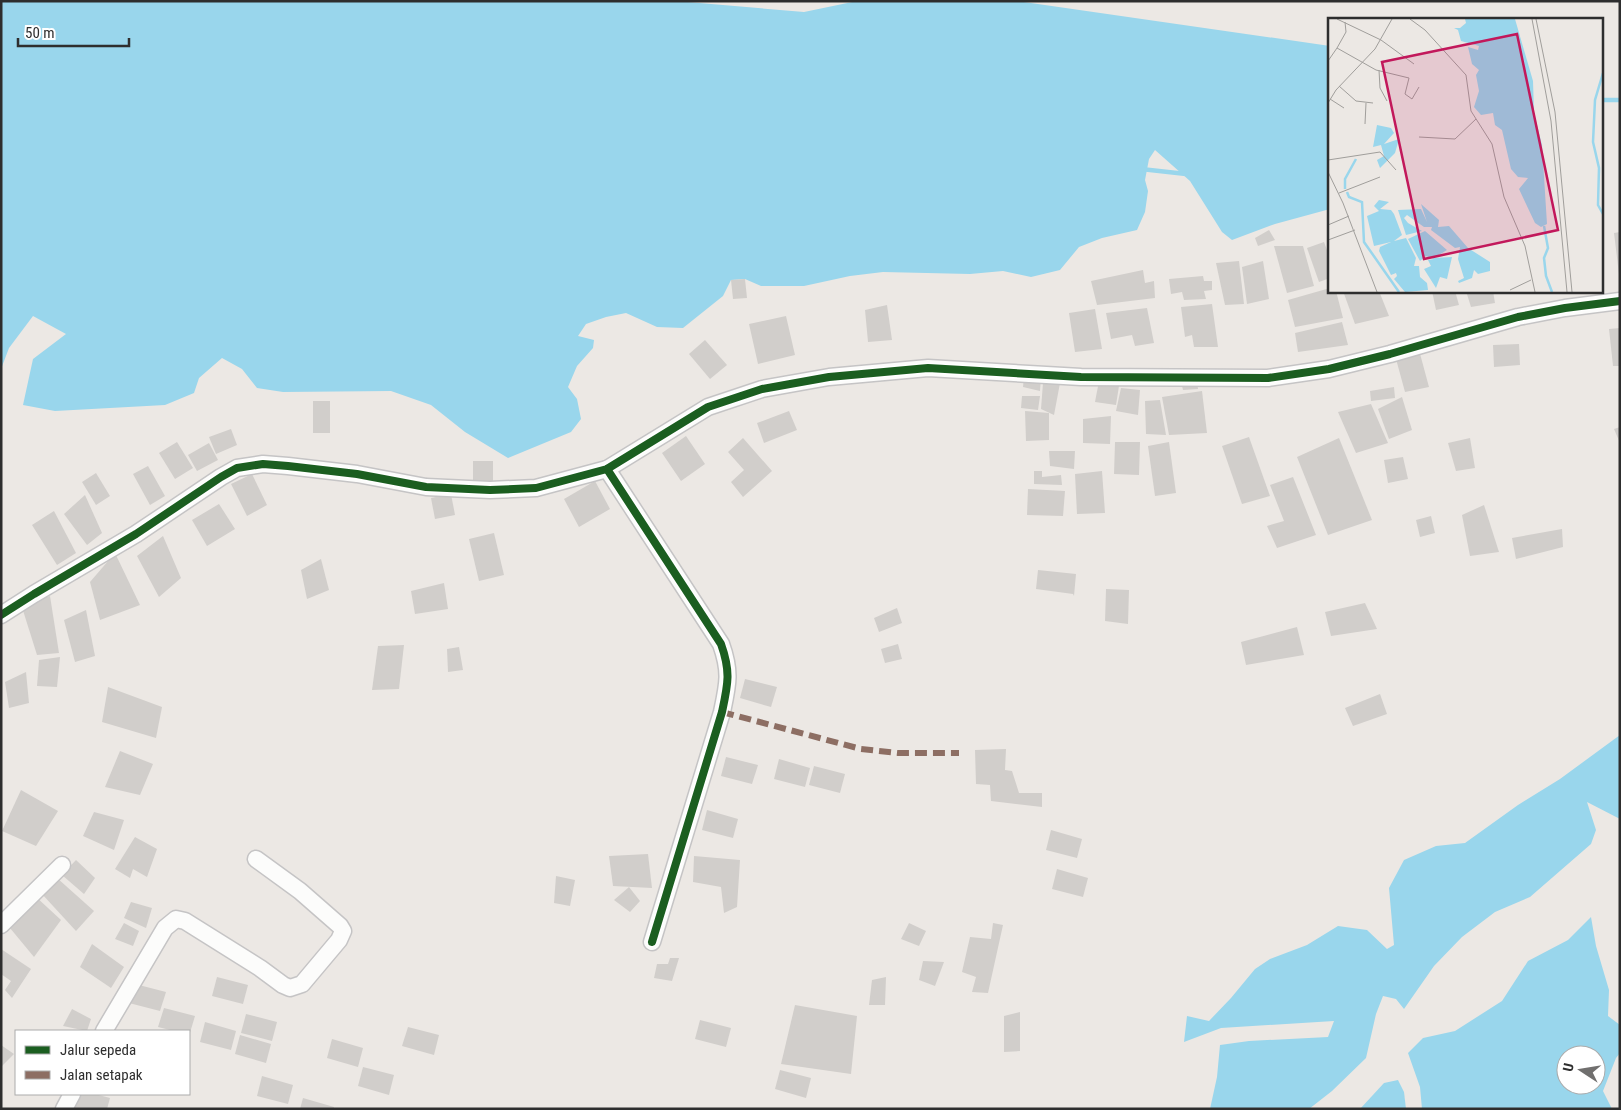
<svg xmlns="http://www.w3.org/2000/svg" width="1621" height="1110" font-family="'Roboto Condensed',sans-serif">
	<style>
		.water { fill: #99d6ec; fill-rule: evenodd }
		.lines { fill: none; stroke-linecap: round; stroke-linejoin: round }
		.stream { stroke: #99d6ec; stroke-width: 4.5 }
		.building { fill: #d1cecb }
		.street-casing { stroke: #c5c4c5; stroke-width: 19 }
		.street { stroke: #fcfcfb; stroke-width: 16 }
		.quiet { stroke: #8d6e63; stroke-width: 6; stroke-dasharray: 12 6; stroke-linecap: butt }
		.cycleway-casing { stroke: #fff; stroke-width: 11 }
		.cycleway { stroke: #1b5e20; stroke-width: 8 }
		.inset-river { fill: none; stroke: #99d6ec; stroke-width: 2.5 }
		.inset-road { fill: none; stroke: #a09e9b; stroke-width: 1 }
		.view { fill: #c2185b; fill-opacity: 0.15; stroke: #c2185b; stroke-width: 2.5 }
		.inset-edge { fill: none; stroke: #2e2e2e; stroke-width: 2.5 }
	</style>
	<rect width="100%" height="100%" fill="#ece8e4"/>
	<g class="water">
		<polygon points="1,1 676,1 804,12 857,1 1017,1 1330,46 1330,209 1275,224 1232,240 1222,232 1190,181 1155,150 1149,159 1145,180 1148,191 1145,212 1137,230 1102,238 1079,247 1060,270 1031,277 1003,271 970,274 883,272 850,276 804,286 761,286 745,279 731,280 723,296 683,328 657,327 626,313 606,317 586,324 578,336 594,340 593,348 577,366 568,387 577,399 581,419 571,432 508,458 465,432 431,405 391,391 283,392 257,388 242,369 222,358 199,378 194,393 165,405 55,411 23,405 33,359 66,334 33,316 9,348 1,369"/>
		<polygon points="1620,735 1620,819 1587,802 1596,830 1591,844 1530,897 1495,912 1462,937 1434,966 1404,1009 1396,999 1383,996 1376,1014 1366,1058 1332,1091 1309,1109 1210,1109 1217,1077 1220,1045 1249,1041 1328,1037 1334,1021 1221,1028 1184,1042 1187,1016 1209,1021 1231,998 1255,969 1270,959 1307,945 1338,926 1367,930 1387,949 1394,945 1389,888 1404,860 1436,846 1465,843 1518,805 1560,779"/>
		<path d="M1591 917 1596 946 1609 990 1608 1016 1620 1025V1053L1616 1058 1603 1091 1612 1109H1422L1420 1087 1408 1053 1423 1038 1455 1031 1502 1001 1528 961 1568 940ZM1566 1055H1596V1085H1566Z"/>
		<polygon points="1398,1080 1404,1092 1406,1109 1360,1109 1384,1083"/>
	</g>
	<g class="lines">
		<g class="stream">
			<polyline points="1602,100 1620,100"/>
			<polyline points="1141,169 1186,174"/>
		</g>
	</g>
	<g class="building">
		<polygon points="1269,230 1275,240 1258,246 1255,238"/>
		<polygon points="1620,232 1620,274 1619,274 1614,233"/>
		<polygon points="1324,242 1330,258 1330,278 1319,282 1307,248"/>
		<polygon points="1274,246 1303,246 1314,286 1287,293"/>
		<polygon points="1239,261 1244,304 1225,305 1216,263"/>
		<polygon points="1263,261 1269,299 1247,304 1242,267"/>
		<polygon points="1143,270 1145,283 1154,281 1155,298 1097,305 1091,281"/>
		<polygon points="1203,276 1204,281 1212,281 1212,290 1204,291 1206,299 1184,300 1182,292 1171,294 1169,279"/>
		<polygon points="745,279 747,298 733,299 731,280"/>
		<polygon points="1330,288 1330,291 1336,291 1343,318 1295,327 1288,300"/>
		<polygon points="1343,291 1379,291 1389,316 1355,324"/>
		<polygon points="1432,291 1455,291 1459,305 1436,310"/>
		<polygon points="1466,291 1493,291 1495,303 1471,307"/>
		<polygon points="1212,304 1218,347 1194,347 1192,335 1185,337 1181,307"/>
		<polygon points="887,305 892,340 868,342 865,310"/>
		<polygon points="1147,308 1154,343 1135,346 1132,335 1111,339 1106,313"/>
		<polygon points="1095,309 1102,349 1075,352 1069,313"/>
		<polygon points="786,316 795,355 758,364 749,324"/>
		<polygon points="1342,322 1348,345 1298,352 1295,333"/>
		<polygon points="1620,328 1620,366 1613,366 1609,329"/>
		<polygon points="705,340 727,365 710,379 689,354"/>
		<polygon points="1519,344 1520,365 1494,367 1493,345"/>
		<polygon points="1419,350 1429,387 1405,392 1396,359"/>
		<polygon points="1024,377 1041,377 1040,391 1023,387"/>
		<polygon points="1197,380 1198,389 1183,390 1181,382"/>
		<polygon points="1099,381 1119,386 1116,405 1095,402"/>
		<polygon points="1043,383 1060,383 1054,415 1041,409"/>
		<polygon points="1394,387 1395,398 1371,401 1370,391"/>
		<polygon points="1121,388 1140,390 1138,415 1116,411"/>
		<polygon points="1202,391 1207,433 1169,435 1162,397"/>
		<polygon points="1022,396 1040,396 1038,410 1021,408"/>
		<polygon points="1402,397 1412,430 1389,439 1378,409"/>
		<polygon points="1160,400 1166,435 1146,434 1145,401"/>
		<rect x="313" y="401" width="17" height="32"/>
		<polygon points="1371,404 1388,443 1356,453 1338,412"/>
		<polygon points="789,411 797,430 764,443 757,423"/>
		<polygon points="1025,411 1049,413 1049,440 1026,441"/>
		<polygon points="1111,416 1110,444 1083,443 1083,419"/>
		<polygon points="1620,427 1620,443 1614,429"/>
		<polygon points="231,429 237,445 216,454 209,437"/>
		<polygon points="686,436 705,464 681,481 662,453"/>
		<polygon points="1249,437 1270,496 1242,504 1222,446"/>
		<polygon points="743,438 772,471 743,497 731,482 744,470 728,452"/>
		<polygon points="1339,438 1372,520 1328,535 1297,457"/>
		<polygon points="1470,438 1475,468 1456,471 1448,443"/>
		<polygon points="177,442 193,468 175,479 159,453"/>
		<polygon points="1115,442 1140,442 1139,475 1114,474"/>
		<polygon points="1169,442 1176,493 1155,496 1148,446"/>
		<polygon points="209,443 218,460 197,471 188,455"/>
		<polygon points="1049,451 1075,451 1074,469 1050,466"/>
		<polygon points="1403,457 1408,479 1388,483 1384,460"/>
		<rect x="473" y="461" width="20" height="22"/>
		<polygon points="148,466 165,496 150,505 133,474"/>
		<polygon points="1034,471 1042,471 1042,477 1061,475 1062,485 1034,484"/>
		<polygon points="1102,471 1105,513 1077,514 1075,474"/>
		<polygon points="96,473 110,496 96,505 82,482"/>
		<polygon points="252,474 267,505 247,516 231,484"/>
		<polygon points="1293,477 1316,535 1277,548 1267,526 1284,521 1270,485"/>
		<polygon points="595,481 610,509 579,527 564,499"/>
		<polygon points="1028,489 1065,491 1063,516 1027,515"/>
		<polygon points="451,494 455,515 435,519 431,498"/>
		<polygon points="85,495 102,533 87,545 64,514"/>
		<polygon points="219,504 235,529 207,546 192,520"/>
		<polygon points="1484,505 1499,552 1470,556 1462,515"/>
		<polygon points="54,511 76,553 57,565 32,525"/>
		<polygon points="1431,516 1435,533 1420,537 1416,520"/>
		<polygon points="1562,529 1563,547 1516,559 1512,538"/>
		<polygon points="494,533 504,575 479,581 469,539"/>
		<polygon points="163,536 181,578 159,597 137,556"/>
		<polygon points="115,553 140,605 100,620 90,582"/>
		<polygon points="321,559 329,590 307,599 301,570"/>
		<polygon points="1038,570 1076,574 1074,596 1073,594 1036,589"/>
		<polygon points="444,583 448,609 415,614 411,591"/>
		<polygon points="1106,589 1129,590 1128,624 1105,621"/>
		<polygon points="50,596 59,653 37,655 21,604"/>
		<polygon points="1365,603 1377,629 1331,636 1325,612"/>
		<polygon points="897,608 902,623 879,632 874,618"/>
		<polygon points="86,610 95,656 75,662 64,620"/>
		<polygon points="1297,627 1304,655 1246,665 1241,642"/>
		<polygon points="898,644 902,659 885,663 881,649"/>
		<polygon points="404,645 399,689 372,690 378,646"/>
		<polygon points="459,647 463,670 448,672 447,649"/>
		<polygon points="60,657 57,687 37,686 39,660"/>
		<polygon points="26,672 29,703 9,708 5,682"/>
		<polygon points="745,679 777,687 771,707 740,698"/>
		<polygon points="108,687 162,707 156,738 102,722"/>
		<polygon points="1380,694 1387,714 1353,726 1345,708"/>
		<polygon points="1006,749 1005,770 1012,771 1019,793 1042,793 1042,807 991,801 990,785 976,784 975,750"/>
		<polygon points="120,751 153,764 140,795 105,787"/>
		<polygon points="726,757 758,765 752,784 721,776"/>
		<polygon points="779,759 810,768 805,787 774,779"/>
		<polygon points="814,766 845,774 840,793 809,785"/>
		<polygon points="21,790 58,811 36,846 2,831"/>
		<polygon points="707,810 738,819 733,838 702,830"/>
		<polygon points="94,812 124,820 114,850 83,836"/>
		<polygon points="1051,830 1082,839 1077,858 1046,850"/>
		<polygon points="135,837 157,849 147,877 133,869 130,878 115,869"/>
		<polygon points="648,854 652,888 613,886 609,856"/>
		<polygon points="694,856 740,860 737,907 724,913 721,887 693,882"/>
		<polygon points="76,860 95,878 84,894 62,875"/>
		<polygon points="1057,869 1088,878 1083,897 1052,889"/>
		<polygon points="556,876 575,880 570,906 554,903"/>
		<polygon points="57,878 94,911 76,931 42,894"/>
		<polygon points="629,887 640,901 630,912 614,900"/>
		<polygon points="35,896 61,920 34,957 10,928"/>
		<polygon points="131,902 152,908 146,928 124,918"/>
		<polygon points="124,923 139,931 133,946 115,939"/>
		<polygon points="909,923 926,931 919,946 901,939"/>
		<polygon points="993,923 1003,925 988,993 972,992 976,977 962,972 970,937 991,939"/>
		<polygon points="92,944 124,967 111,988 80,967"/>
		<polygon points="1,949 31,969 12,998 5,990 11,981 1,974"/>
		<polygon points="670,958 679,958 672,981 654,978 657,964 668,964"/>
		<polygon points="923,961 944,962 935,986 919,980"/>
		<polygon points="217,977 248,985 243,1004 212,996"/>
		<polygon points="886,977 885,1005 869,1005 872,980"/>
		<polygon points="135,984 166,992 160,1011 129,1003"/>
		<polygon points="795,1005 857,1016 851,1074 781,1064"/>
		<polygon points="164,1008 195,1016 189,1036 189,1031 174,1031 158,1027"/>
		<polygon points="72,1009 91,1019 87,1031 63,1026"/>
		<polygon points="1020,1012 1020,1051 1004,1052 1004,1016"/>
		<polygon points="246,1014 277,1022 272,1041 241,1033"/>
		<polygon points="700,1020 731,1028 726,1047 695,1039"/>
		<polygon points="205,1022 236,1031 231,1050 200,1042"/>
		<polygon points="408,1027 439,1035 434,1055 402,1046"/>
		<polygon points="240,1035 271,1044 266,1063 235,1054"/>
		<polygon points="332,1039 363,1048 358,1067 327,1058"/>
		<polygon points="1,1045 14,1054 1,1067"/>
		<polygon points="363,1067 394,1075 389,1095 358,1086"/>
		<polygon points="780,1070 811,1078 806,1098 775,1089"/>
		<polygon points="262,1076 293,1085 288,1104 257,1096"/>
		<polygon points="78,1094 95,1094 110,1098 107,1109 74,1109"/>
		<polygon points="303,1098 334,1107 334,1109 300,1109"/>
	</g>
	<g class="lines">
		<g class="street-casing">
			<g id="street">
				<path d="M607 469 721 644C731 672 728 684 722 712L652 942"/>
				<polyline points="1,615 34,594 136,534 221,477 237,468 263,464 288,466 357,474 426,487 490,490 536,488 607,469 708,407 762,389 829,377 928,368 1081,377 1268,378 1329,369 1390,354 1518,317 1565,308 1620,301"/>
				<polyline points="1,925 62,865"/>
				<polyline points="104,1031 165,928 176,919 185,921 260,968 283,985 290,988 302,984 339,940 343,931 340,926 300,891 256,859"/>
				<polyline points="64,1109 72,1094"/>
			</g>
		</g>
		<use href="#street" class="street"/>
		<polyline class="quiet" points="722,712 861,749 898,753 959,753"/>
		<g class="cycleway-casing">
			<g id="cycleway">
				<path d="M607 469 721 644C731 672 728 684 722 712L652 942"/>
				<polyline points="1,615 34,594 136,534 221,477 237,468 263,464 288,466 357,474 426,487 490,490 536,488 607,469 708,407 762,389 829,377 928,368 1081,377 1268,378 1329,369 1390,354 1518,317 1565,308 1620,301"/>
			</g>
		</g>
		<use href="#cycleway" class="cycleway"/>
	</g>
	<g transform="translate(1328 18)">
		<rect width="275" height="275" fill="#ece8e4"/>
		<path d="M137 1H187L205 63 206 95 214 127 219 206 213 209 207 205 191 171 200 160 190 159 183 151 174 112 167 107 165 95 153 97 146 89 151 73 148 57 151 52 144 46 140 29 150 32 151 28 133 23 130 12 126 10H132L138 5ZM49 107 63 110 66 115 56 126 71 121 67 135 52 150 49 142 56 138 53 127 45 129ZM51 182 61 184 52 191 63 192 66 196 74 217 66 223 78 220 88 240 86 248H91L92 259 99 265 100 272 77 274 66 261 69 258 68 255 63 257 51 233 52 229 63 224 46 228 39 198 51 193 46 188ZM93 186 111 202 110 209 121 208 140 230 162 244V253L150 256 146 252 144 260 131 265 130 263 136 260 130 241 132 229 127 230 103 212 104 209H96L79 197 76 200 80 205 94 213 78 217 70 192 93 191 99 204ZM97 213 119 232 106 240 124 239 119 261 112 259 108 270 96 251 103 248 100 242 106 241 98 238 92 243 80 221Z" fill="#99d6ec"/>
		<path class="inset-river" d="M275 55 267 82 265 124 271 150 270 187 275 196M17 171V161L28 141M19 174 21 179 34 184 36 224 71 274M216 208 220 230 216 240 218 258 224 274"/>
		<path class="inset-road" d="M9 1 53 22 86 46M82 1 97 12 138 57 143 93 164 126 176 179 197 228 207 274M204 1 223 103 239 274M208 1 227 94 244 274M9 30 18 14 17 4M0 43 9 30 48 52 81 60 77 76 84 81 91 69M51 52 52 70 59 83M11 68 28 83 45 85M2 81 16 90M0 85 8 72 47 31 64 1M37 106 38 85M91 119 127 121 148 101M0 142 52 134 68 152M0 154 15 185 49 274M11 175 52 159M0 207 21 198M0 222 27 212M182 272 203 262"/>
		<path class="view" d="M189 16 230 212 96 241 54 44Z"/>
		<rect width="275" height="275" class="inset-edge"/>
	</g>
	<rect width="1621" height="1110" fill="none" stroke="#2e2e2e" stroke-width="5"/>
	<rect x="15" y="1030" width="175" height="65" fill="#ffffff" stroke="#ababab"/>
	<rect x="25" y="1046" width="25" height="8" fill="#1b5e20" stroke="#ababab"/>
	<text x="60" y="1055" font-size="15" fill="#2e2e2e">Jalur sepeda</text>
	<rect x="25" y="1071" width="25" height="8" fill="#8d6e63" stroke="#ababab"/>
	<text x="60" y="1080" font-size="15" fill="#2e2e2e">Jalan setapak</text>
	<g transform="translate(1581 1070) rotate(282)"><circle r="24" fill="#ffffff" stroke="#ababab"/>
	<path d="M0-4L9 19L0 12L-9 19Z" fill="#706f6e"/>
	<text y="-8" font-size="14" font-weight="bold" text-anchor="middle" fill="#2e2e2e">U</text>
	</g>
	<path d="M18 38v8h111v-8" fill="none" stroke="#2e2e2e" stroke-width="2.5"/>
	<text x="25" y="38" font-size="15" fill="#2e2e2e" stroke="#ffffff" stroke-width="4" paint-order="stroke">50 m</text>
</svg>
